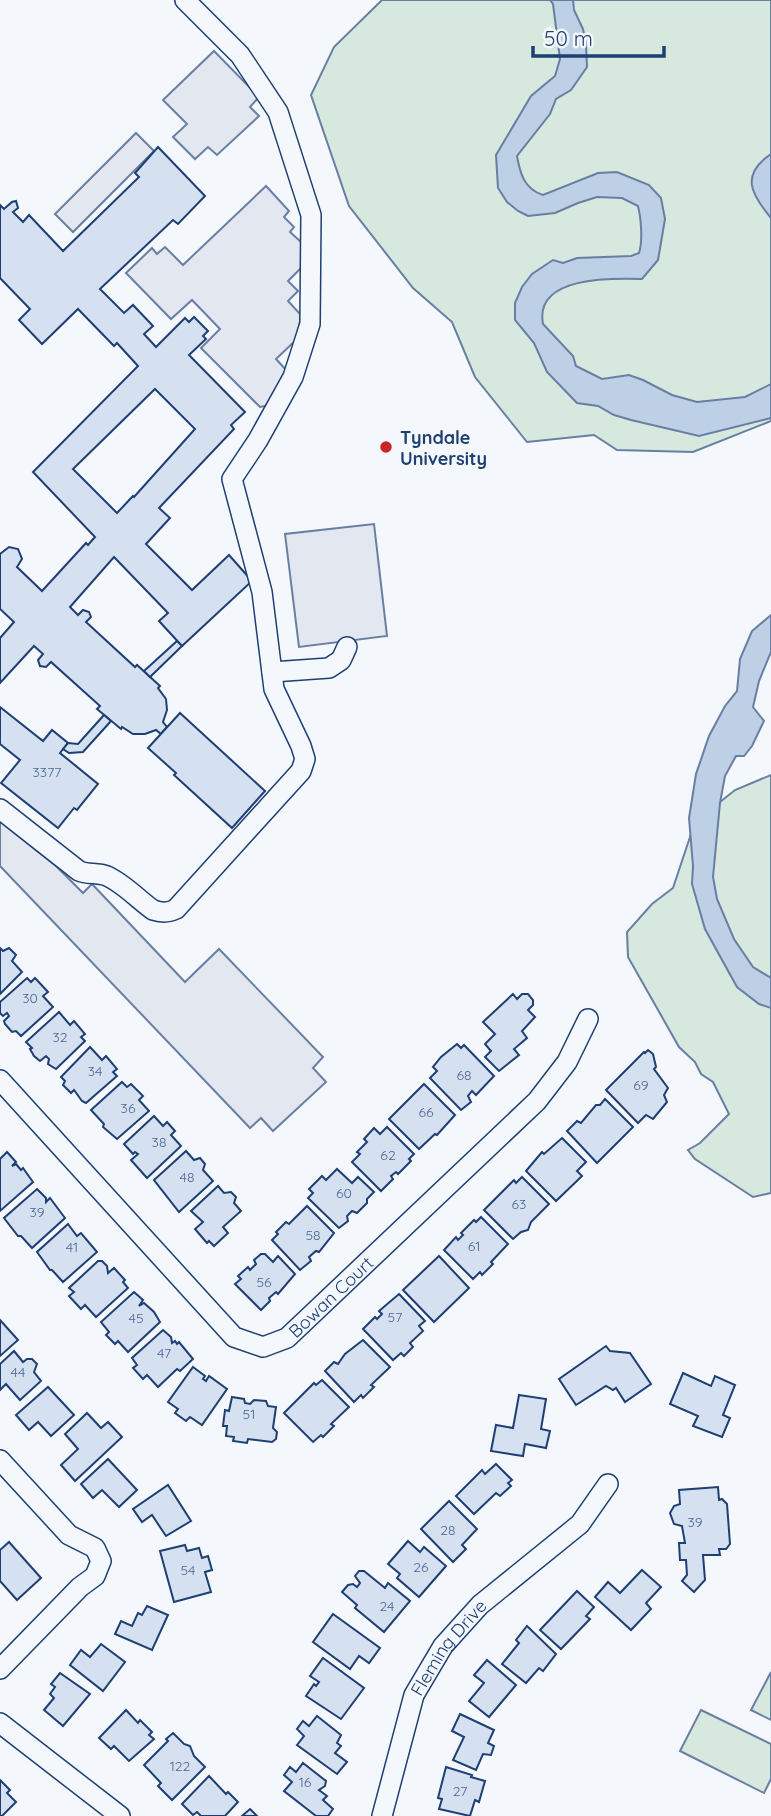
<svg xmlns="http://www.w3.org/2000/svg" width="771" height="1816" font-family="Quicksand,sans-serif">
	<style>
		.green { fill: #d7e8df; stroke: #687fa3; stroke-width: 2 }
		.parking { fill: #e3e8f0; stroke: #687fa3; stroke-width: 2 }
		.water { fill: #bed0e5; stroke: #687fa3; stroke-width: 2 }
		.building { fill: #d5e0f0; stroke: #1d3f73; stroke-width: 2; fill-rule: evenodd }
		.lines { fill: none; stroke-linecap: round; stroke-linejoin: round }
		.minor-casing { stroke: #1d3f73; stroke-width: 22 }
		.minor { stroke: #f4f7fb; stroke-width: 19 }
		.poi-dot { fill: #c62828; stroke: #f4f7fb; stroke-width: 2.5 }
		.labels { text-anchor: middle; dominant-baseline: central; stroke-width: 5; stroke-linejoin: round; paint-order: stroke }
		.number-label { font-size: 14px; fill: #4b6792 }
		.poi-label { font-size: 18px; font-weight: bold; fill: #1d3f73; stroke: #f4f7fb; text-anchor: start }
		.street-label { font-size: 18px; fill: #1d3f73; stroke: #f4f7fb }
	</style>
	<rect width="100%" height="100%" fill="#f4f7fb"/>
	<g class="green">
		<polygon points="382,0 771,0 771,421 693,452 617,450 594,435 527,442 475,377 452,322 413,288 349,206 311,95 334,47"/>
		<polygon points="771,775 771,1193 753,1197 695,1159 688,1150 700,1143 729,1114 713,1082 701,1074 695,1062 679,1047 628,957 627,932 652,904 673,888 695,822 735,790"/>
		<polygon points="771,1672 771,1720 751,1710"/>
		<polygon points="701,1710 771,1744 771,1779 764,1793 680,1751"/>
	</g>
	<g class="parking">
		<polygon points="214,51 259,97 250,107 259,116 217,155 208,147 195,159 173,137 187,124 163,100"/>
		<polygon points="136,133 154,151 73,232 55,214"/>
		<polygon points="266,186 289,211 284,217 294,227 290,232 301,242 302,267 288,281 298,291 288,301 301,315 297,339 276,359 288,372 275,404 260,407 201,348 220,329 192,300 171,319 126,273 152,248 157,254 165,247 183,265"/>
		<polygon points="374,524 387,636 299,647 285,534"/>
		<polygon points="0,821 56,866 83,893 92,884 185,982 219,949 323,1057 313,1068 326,1082 273,1131 261,1118 250,1128 0,866"/>
	</g>
	<g class="water">
		<path d="M550 0H573L574 10 583 29 586 43 587 67 571 90 556 99 550 114 517 156C520 173 524 189 543 195L598 173 617 172 649 185 661 198 665 219 658 260 642 279C611 278 534 276 543 324L573 356 576 366 602 379 629 375 643 380 672 395 697 402 745 397 771 384V418L699 436 631 420 614 415 598 406 577 403 547 372 534 343 515 320V303L522 287 532 274 553 260 563 263 577 258 631 256 639 253C643 241 641 218 638 206L622 198 597 197 578 203 555 213 528 216 518 211 507 202 498 188 496 155 531 96 555 76 560 59 553 4Z"/>
		<path d="M771 154V218C751 194 740 175 771 154Z"/>
		<polygon points="771,615 771,652 759,681 753,707 764,721 752,746 744,756 736,756 725,776 720,803 713,877 717,899 734,939 753,967 771,978 771,1008 759,1004 737,987 705,929 692,884 693,866 689,818 696,774 709,736 725,706 737,691 740,659 752,631"/>
	</g>
	<g class="building">
		<path d="M158 147 205 196 178 224 173 220 100 289 124 313 133 305 153 326 144 334 156 347 185 318 189 322 194 317 208 331 203 336 206 339 189 355 245 412 231 425 234 429 159 508 170 518 146 544 192 590 229 555 252 581 182 646 159 621 168 613 114 557 70 607 78 615 83 610 89 612 91 617 86 622 135 667 137 665 160 686 158 688 166 699 167 710 163 722 167 727 161 734 156 730 145 734H133L122 727 121 729 97 709 100 706 51 662 46 667 40 666 38 660 43 654 34 646 0 683V638L14 622 0 609V554L9 547 18 549 22 559 17 567 42 591 86 543 88 545 95 537 33 472 138 366 117 343 114 346 78 309 42 344 19 320 30 309 0 278V205L4 209 12 202 16 201 18 208 13 212 23 222 29 215 63 251 139 177 135 173ZM155 389 195 429 134 497 133 496 117 513 73 469Z"/>
		<polygon points="177,641 182,646 150,677 144,671"/>
		<polygon points="0,707 43,741 52,730 68,743 60,753 98,784 77,810 74,808 58,828 1,783 20,760 0,744"/>
		<polygon points="180,713 265,791 232,828 174,775 176,773 148,748"/>
		<polygon points="104,715 111,721 83,752 69,753 63,749 68,743 78,744"/>
		<polygon points="0,948 3,951 9,948 16,955 12,961 22,972 0,994"/>
		<polygon points="27,978 31,982 35,978 48,992 43,996 53,1007 21,1036 16,1031 12,1032 5,1024 4,1021 9,1016 7,1013 3,1016 0,1013 0,1002"/>
		<polygon points="513,994 517,999 522,994 528,994 533,1000 533,1005 528,1010 535,1017 522,1031 527,1038 514,1049 519,1055 499,1071 485,1057 491,1051 485,1044 495,1034 483,1022"/>
		<polygon points="59,1012 70,1025 74,1021 85,1034 81,1037 85,1041 56,1069 48,1064 49,1059 46,1056 40,1061 34,1056 30,1049 32,1048 26,1042"/>
		<polygon points="457,1044 461,1048 464,1045 494,1076 476,1095 472,1091 468,1096 471,1102 461,1110 430,1078 437,1071 433,1067 441,1057"/>
		<polygon points="90,1047 102,1060 106,1056 117,1069 113,1072 117,1076 86,1103 82,1101 74,1090 71,1093 63,1085 65,1081 61,1077"/>
		<polygon points="648,1050 653,1054 656,1067 654,1069 668,1088 664,1095 667,1102 653,1119 646,1115 638,1123 606,1090 644,1052 645,1053"/>
		<polygon points="122,1082 127,1087 131,1084 143,1096 139,1100 149,1111 117,1139 103,1127 104,1124 91,1110"/>
		<polygon points="424,1084 455,1115 437,1135 435,1134 419,1149 389,1119"/>
		<polygon points="605,1099 633,1127 597,1163 567,1131 577,1121 581,1123 596,1105 600,1105"/>
		<polygon points="154,1116 163,1126 167,1122 175,1131 171,1135 181,1146 147,1178 131,1160 138,1154 135,1152 133,1154 124,1144"/>
		<polygon points="387,1127 414,1154 409,1159 411,1161 398,1174 396,1172 391,1176 393,1179 381,1191 352,1162 360,1154 357,1152 367,1142 364,1139 374,1128 380,1134"/>
		<polygon points="562,1138 586,1162 577,1171 582,1176 556,1201 526,1171 542,1152 544,1154"/>
		<polygon points="186,1151 194,1160 200,1158 205,1164 203,1170 213,1181 179,1212 154,1180"/>
		<polygon points="7,1152 16,1162 12,1166 16,1164 21,1170 23,1168 33,1182 0,1211 0,1159"/>
		<polygon points="337,1169 352,1183 358,1177 374,1192 367,1199 367,1203 357,1213 352,1211 347,1216 348,1221 339,1228 308,1198 313,1193 309,1189 322,1176 326,1180"/>
		<polygon points="522,1177 549,1204 531,1222 528,1230 521,1232 513,1239 484,1210 514,1180 516,1183"/>
		<polygon points="218,1186 224,1193 231,1192 236,1197 234,1203 241,1211 223,1227 228,1233 214,1246 209,1241 207,1243 195,1229 203,1222 191,1211"/>
		<polygon points="37,1189 46,1198 46,1202 50,1198 65,1218 32,1248 21,1236 18,1236 4,1218"/>
		<polygon points="307,1206 334,1233 319,1252 316,1251 309,1257 311,1261 300,1270 272,1240 278,1234 276,1232 286,1222 289,1224"/>
		<polygon points="481,1217 508,1244 491,1262 493,1264 482,1275 480,1272 473,1279 444,1250 456,1237 458,1240 463,1235 461,1233 474,1220 476,1222"/>
		<polygon points="68,1224 77,1236 81,1233 97,1252 63,1282 52,1270 50,1270 37,1252"/>
		<polygon points="261,1254 265,1254 273,1262 278,1256 295,1274 278,1294 276,1292 269,1298 270,1301 261,1310 235,1284 241,1279 238,1276 248,1267 250,1270 256,1264 254,1260"/>
		<polygon points="439,1256 469,1288 434,1322 403,1290"/>
		<polygon points="98,1261 102,1261 107,1266 108,1273 114,1268 125,1280 123,1282 128,1288 96,1317 85,1305 81,1309 69,1296 74,1292 69,1288"/>
		<polygon points="134,1292 143,1300 139,1306 144,1303 154,1312 160,1322 128,1352 118,1341 115,1344 106,1335 109,1332 101,1322"/>
		<polygon points="399,1294 425,1321 419,1326 423,1331 410,1343 413,1347 404,1356 401,1353 393,1360 363,1329 375,1317 377,1319 382,1314 379,1311"/>
		<polygon points="0,1320 18,1340 0,1356"/>
		<polygon points="163,1330 171,1337 172,1343 175,1341 177,1344 179,1342 193,1359 180,1371 177,1369 158,1387 147,1375 143,1379 133,1368 137,1365 132,1358"/>
		<polygon points="363,1340 390,1367 371,1385 374,1387 363,1398 361,1395 354,1402 325,1371 334,1362 338,1364 345,1354"/>
		<polygon points="606,1346 610,1351 630,1353 651,1384 625,1402 616,1388 613,1390 606,1386 576,1405 559,1379"/>
		<polygon points="14,1351 23,1362 27,1359 32,1359 37,1364 34,1372 41,1381 20,1400 6,1384 0,1390 0,1364"/>
		<polygon points="193,1367 205,1376 203,1379 206,1381 209,1376 227,1389 202,1425 190,1417 186,1421 175,1413 178,1409 168,1402"/>
		<polygon points="683,1373 711,1386 715,1376 735,1385 723,1415 730,1418 722,1437 693,1426 698,1416 670,1404"/>
		<polygon points="322,1380 349,1407 331,1424 334,1426 323,1437 321,1435 313,1442 284,1413 314,1383 316,1385"/>
		<polygon points="48,1387 74,1415 51,1436 38,1422 29,1430 16,1415"/>
		<polygon points="519,1395 546,1399 541,1429 550,1431 546,1448 525,1444 523,1456 491,1451 496,1425 513,1428"/>
		<polygon points="232,1397 244,1399 245,1403 250,1404 254,1400 266,1401 268,1406 276,1407 273,1428 277,1432 276,1439 272,1442 248,1439 247,1443 233,1441 234,1437 226,1436 227,1426 223,1426 225,1410 229,1411"/>
		<polygon points="87,1413 101,1428 108,1422 122,1437 75,1481 61,1465 78,1449 65,1434"/>
		<polygon points="108,1459 137,1490 119,1507 102,1490 93,1498 81,1484"/>
		<polygon points="496,1464 512,1480 508,1483 511,1486 500,1496 496,1493 474,1514 456,1496 482,1470 485,1474"/>
		<polygon points="168,1485 191,1521 166,1536 152,1515 142,1522 133,1509"/>
		<polygon points="718,1487 719,1500 722,1499 727,1504 730,1544 726,1549 719,1549 720,1555 703,1555 705,1580 694,1592 682,1581 687,1575 686,1560 680,1560 679,1543 685,1543 682,1526 674,1524 670,1513 674,1506 680,1504 679,1490"/>
		<polygon points="449,1501 477,1529 462,1545 466,1549 453,1562 421,1529"/>
		<polygon points="408,1541 420,1552 424,1547 446,1566 419,1597 397,1578 400,1574 388,1564"/>
		<polygon points="9,1542 41,1578 17,1600 0,1581 0,1550"/>
		<polygon points="185,1545 187,1551 199,1548 202,1558 208,1556 212,1570 205,1572 211,1592 174,1602 160,1551"/>
		<polygon points="642,1570 661,1587 646,1603 651,1609 631,1630 595,1597 608,1582 620,1593"/>
		<polygon points="359,1571 364,1571 385,1588 388,1583 410,1601 384,1632 355,1608 357,1605 342,1592 348,1585 353,1584 357,1587 360,1583 355,1576"/>
		<polygon points="577,1591 594,1607 586,1616 590,1619 561,1649 540,1630"/>
		<polygon points="147,1606 168,1615 152,1650 115,1634 121,1621 132,1626 138,1613 142,1615"/>
		<polygon points="333,1614 380,1648 369,1663 359,1656 350,1669 313,1642"/>
		<polygon points="527,1626 556,1654 543,1671 539,1668 526,1683 502,1664 519,1643 516,1640"/>
		<polygon points="101,1644 125,1662 103,1691 70,1665 81,1650 90,1657"/>
		<polygon points="323,1658 364,1688 341,1719 306,1696 314,1684 316,1686 319,1682 310,1676"/>
		<polygon points="487,1660 516,1685 489,1717 469,1701 484,1683 474,1675"/>
		<polygon points="60,1673 90,1694 63,1726 44,1710 54,1698 50,1694 55,1687 51,1684"/>
		<polygon points="126,1710 138,1723 140,1720 152,1732 149,1735 154,1739 129,1761 114,1746 111,1749 99,1738"/>
		<polygon points="460,1714 494,1730 488,1743 494,1746 491,1755 483,1754 476,1770 453,1760 464,1737 452,1731"/>
		<polygon points="317,1716 341,1735 337,1743 341,1746 335,1753 347,1762 337,1774 297,1745 304,1736 297,1729 303,1721 309,1726"/>
		<polygon points="173,1733 184,1744 190,1746 194,1756 205,1767 172,1800 158,1786 161,1783 144,1765 168,1741 166,1739"/>
		<polygon points="303,1763 326,1781 325,1786 319,1790 327,1796 323,1800 333,1809 328,1816 316,1816 284,1791 292,1782 284,1775 290,1767 296,1772"/>
		<polygon points="446,1767 472,1775 471,1777 485,1781 479,1802 475,1800 470,1816 439,1809 442,1799 438,1798"/>
		<polygon points="209,1776 226,1794 228,1792 238,1802 225,1816 201,1816 197,1812 193,1815 182,1804"/>
		<polygon points="0,1780 10,1790 7,1793 16,1802 2,1816 0,1816"/>
		<polygon points="250,1809 257,1816 242,1816"/>
	</g>
	<g class="lines">
		<g class="minor-casing">
			<g id="minor">
				<polyline points="272,672 329,668 341,660 347,647"/>
				<path d="M0 809 79 871C88 875 97 872 107 876 123 883 139 900 153 910 162 913 168 913 176 909L301 771 305 759 301 746 274 689 262 592 232 479 258 440 293 377 310 324 311 215 278 112 240 55 185 0"/>
				<path id="s1" d="M0 1080 234 1337 263 1347 287 1338 537 1101 567 1062 588 1019"/>
				<polyline points="0,1460 69,1535 95,1548 101,1561 95,1576 80,1587 0,1669"/>
				<polyline points="0,1723 120,1816"/>
				<path id="s2" d="M382 1816 414 1695 443 1646 480 1605 580 1524 608 1484"/>
			</g>
		</g>
		<use href="#minor" class="minor"/>
	</g>
	<circle class="poi-dot" cx="386" cy="447" r="7"/>
	<g class="labels">
		<g class="number-label">
			<text x="47" y="772">3377</text>
			<text x="30" y="998">30</text>
			<text x="60" y="1037">32</text>
			<text x="95" y="1071">34</text>
			<text x="464" y="1075">68</text>
			<text x="641" y="1085">69</text>
			<text x="128" y="1108">36</text>
			<text x="426" y="1112">66</text>
			<text x="159" y="1142">38</text>
			<text x="388" y="1155">62</text>
			<text x="187" y="1177">48</text>
			<text x="344" y="1193">60</text>
			<text x="519" y="1204">63</text>
			<text x="37" y="1212">39</text>
			<text x="313" y="1235">58</text>
			<text x="474" y="1246">61</text>
			<text x="72" y="1247">41</text>
			<text x="264" y="1282">56</text>
			<text x="395" y="1317">57</text>
			<text x="136" y="1318">45</text>
			<text x="164" y="1353">47</text>
			<text x="18" y="1372">44</text>
			<text x="249" y="1414">51</text>
			<text x="695" y="1522">39</text>
			<text x="448" y="1530">28</text>
			<text x="421" y="1567">26</text>
			<text x="188" y="1570">54</text>
			<text x="387" y="1606">24</text>
			<text x="180" y="1766">122</text>
			<text x="305" y="1782">16</text>
			<text x="460" y="1791">27</text>
		</g>
		<g class="poi-label">
			<text x="400" y="437">Tyndale<tspan x="400" dy="21">University</tspan></text>
		</g>
		<g class="street-label">
			<text stroke="none"><textPath href="#s1" startOffset="464">Bowan Court</textPath></text>
			<text stroke="none"><textPath href="#s2" startOffset="184">Fleming Drive</textPath></text>
		</g>
	</g>
	<path d="M533 46v10h131v-10" fill="none" stroke="#1d3f73" stroke-width="3.5"/>
	<text x="544" y="46" font-size="21" fill="#1d3f73" stroke="#f4f7fb" stroke-width="5" paint-order="stroke">50 m</text>
</svg>
